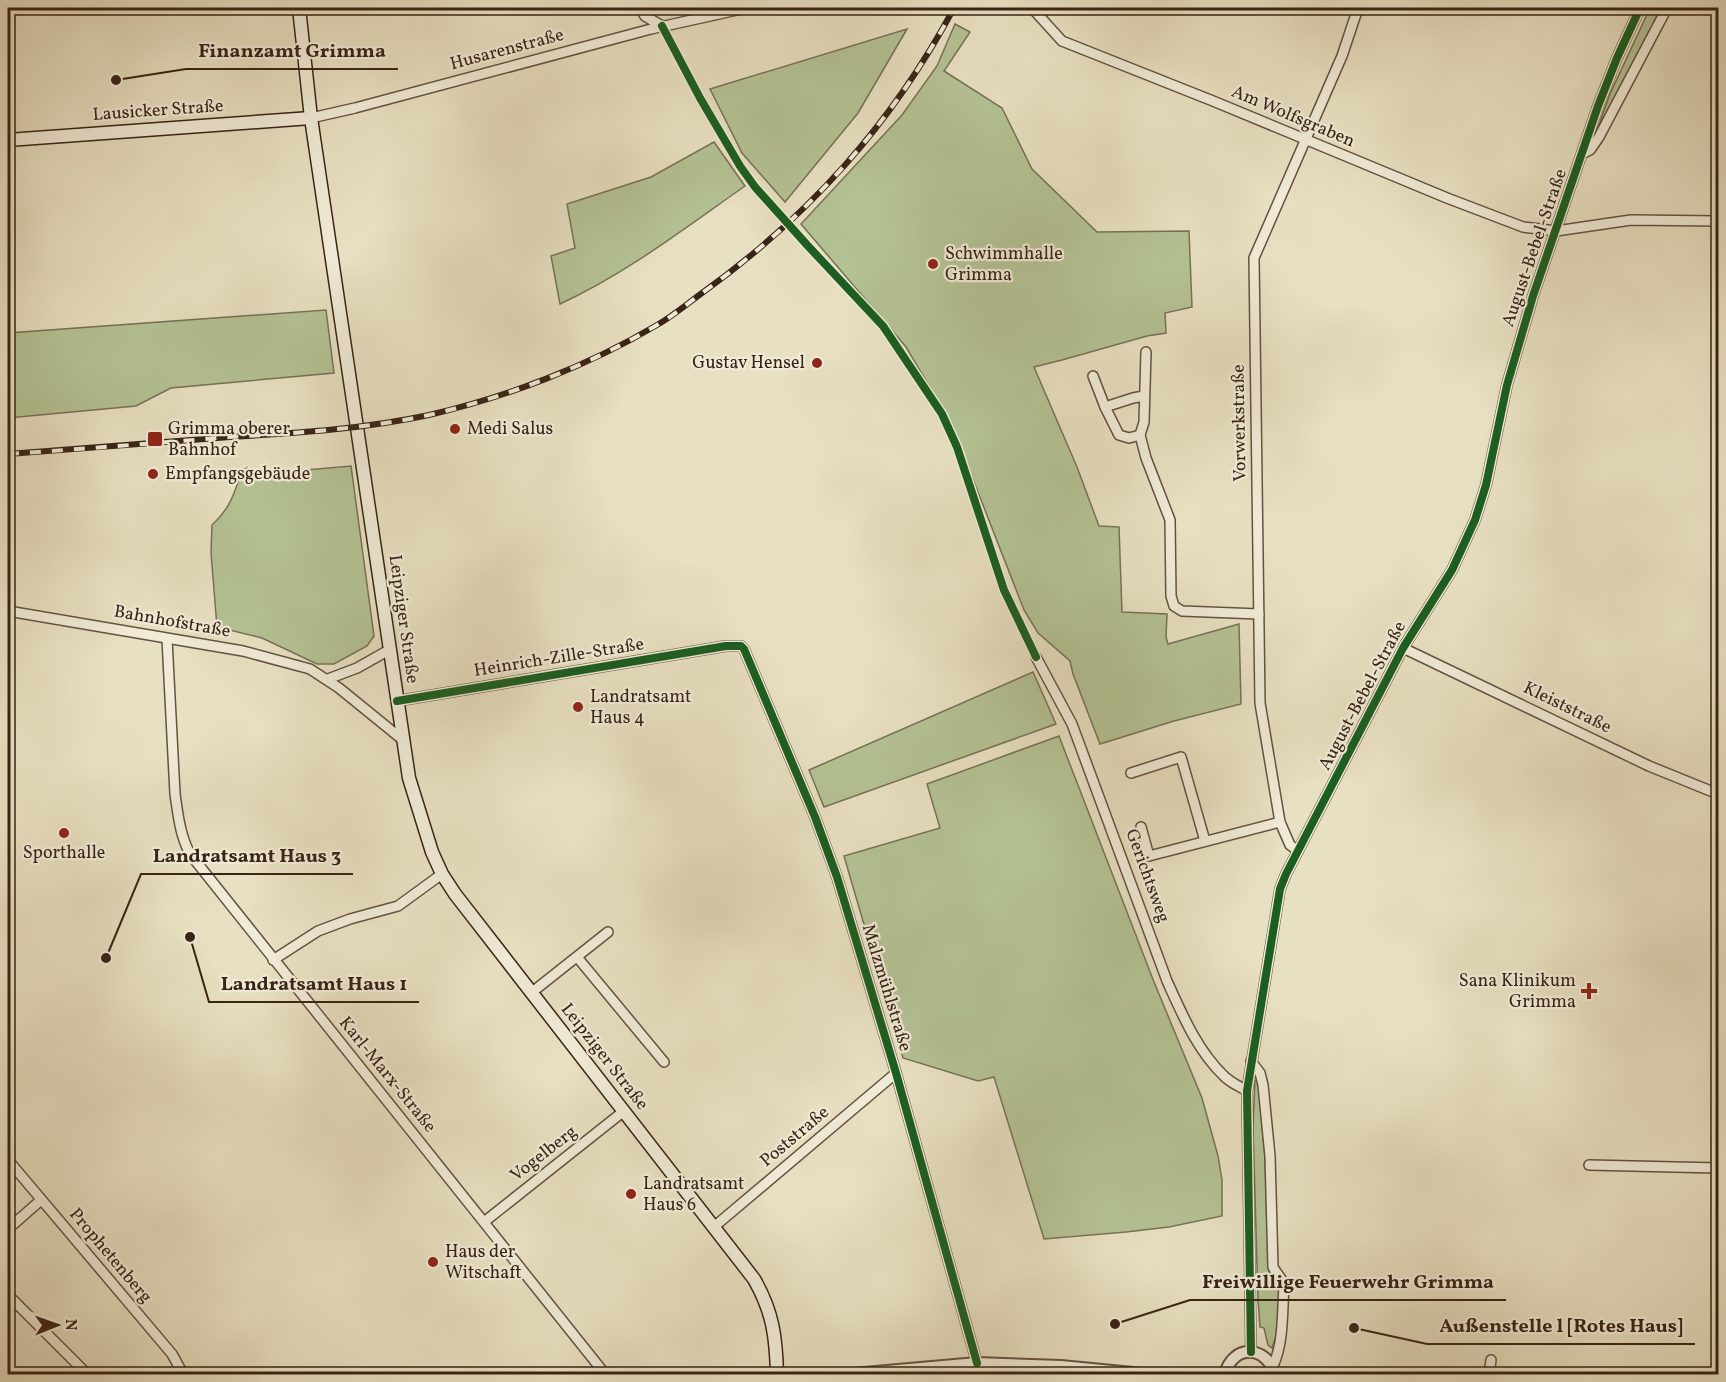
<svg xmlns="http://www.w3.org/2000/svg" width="1726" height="1382" font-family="Vollkorn,serif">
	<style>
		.green { fill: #b4c294; stroke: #767255; stroke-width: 1.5 }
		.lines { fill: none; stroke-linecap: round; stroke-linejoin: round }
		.minor-casing { stroke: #655241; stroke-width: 12 }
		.tertiary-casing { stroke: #655241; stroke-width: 14 }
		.secondary-casing { stroke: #392316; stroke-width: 15 }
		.minor { stroke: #f0ebd7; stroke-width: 9 }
		.tertiary { stroke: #f0ebd7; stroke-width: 10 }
		.secondary { stroke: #f0ebd7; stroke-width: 12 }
		.rail-casing { stroke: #392316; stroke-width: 6 }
		.rail { stroke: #f0ebd7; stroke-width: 4; stroke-dasharray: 11; stroke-linecap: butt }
		.cycleway-casing { stroke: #f0ebd7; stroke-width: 11 }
		.cycleway { stroke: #1b5e20; stroke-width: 8 }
		.poi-dot { fill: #8f2418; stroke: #f0ebd7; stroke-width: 2 }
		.labels { text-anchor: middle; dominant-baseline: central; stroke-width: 4.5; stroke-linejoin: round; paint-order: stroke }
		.street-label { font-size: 18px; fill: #392316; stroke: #f0ebd7 }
		.poi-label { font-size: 18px; fill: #392316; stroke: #f0ebd7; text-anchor: start }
		.leader { fill: none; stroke: #392316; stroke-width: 2 }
		.callout-dot { fill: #392316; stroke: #f0ebd7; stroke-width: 2 }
		.callout-label { font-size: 20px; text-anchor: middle; font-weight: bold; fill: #392316; stroke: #f0ebd7; stroke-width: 4.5; stroke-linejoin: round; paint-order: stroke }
	</style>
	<rect width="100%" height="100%" fill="#e8e0c2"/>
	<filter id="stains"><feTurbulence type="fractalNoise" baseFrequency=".00333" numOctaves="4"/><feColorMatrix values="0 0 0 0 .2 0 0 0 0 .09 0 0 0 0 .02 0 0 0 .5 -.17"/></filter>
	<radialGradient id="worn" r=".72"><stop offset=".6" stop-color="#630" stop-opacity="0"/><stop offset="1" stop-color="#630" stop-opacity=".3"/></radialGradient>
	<g class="green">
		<polygon points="1650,8 1664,8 1596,133 1610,94"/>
		<polygon points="955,24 970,32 944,71 1002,108 1032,169 1097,232 1189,231 1192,307 1165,313 1166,333 1147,336 1062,360 1034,367 1077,467 1099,526 1119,527 1122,612 1167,614 1166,637 1168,644 1239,624 1241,704 1174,721 1100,744 1073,674 1070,661 1038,633 1024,610 951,423 906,347 801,224 902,115 937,66"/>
		<polygon points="907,29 858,113 785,202 742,153 710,89"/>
		<path d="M714 142 745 186C685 228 627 273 560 304L551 256 575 248 567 204 651 177Z"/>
		<polygon points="326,310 334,373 171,388 136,406 8,418 8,333"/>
		<path d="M351 466 374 636 367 646 334 664H317L262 638 217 627 211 553 212 525C230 509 235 492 242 470L247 468 248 475Z"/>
		<polygon points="1033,672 1056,724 824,807 809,770"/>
		<polygon points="1059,736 1154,982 1202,1098 1218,1156 1222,1180 1222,1216 1169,1227 1126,1232 1044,1239 994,1077 978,1081 903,1058 844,856 940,828 927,784"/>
		<polygon points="1255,1080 1258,1082 1265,1158 1269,1272 1280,1284 1278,1331 1272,1348 1268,1345 1264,1328 1260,1327 1258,1299 1253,1127"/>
	</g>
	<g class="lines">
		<g class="minor-casing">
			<g id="minor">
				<polyline points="640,8 645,16 662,26"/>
				<polyline points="1032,8 1062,41 1213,101 1447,198 1523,227 1556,231 1631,220 1718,221"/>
				<polyline points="311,118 355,108 651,29 746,8"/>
				<polyline points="1582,154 1590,150 1599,137 1667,8"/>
				<polyline points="1146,352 1144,422 1140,435 1146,458 1170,520 1171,596 1174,606 1182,611 1259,614"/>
				<polyline points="1093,376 1105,407"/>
				<polyline points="1140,435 1129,438 1119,435 1105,407 1133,398 1144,396"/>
				<polyline points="8,611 243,651 310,669 339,688 403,740"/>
				<path d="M167 639 175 794C178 815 180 835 190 854L605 1374"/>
				<polyline points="1403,648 1649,766 1718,794"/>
				<path d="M1036 657 1072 724 1167 981C1182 1014 1197 1050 1223 1075 1229 1082 1239 1086 1247 1091"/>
				<polyline points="328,679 357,668 389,650"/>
				<polyline points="397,701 726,646 741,646 744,649 815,817 837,877 896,1073 977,1363"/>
				<polyline points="1131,773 1181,757 1205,841"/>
				<polyline points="1141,827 1149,856 1280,822"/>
				<polyline points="1298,851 1290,845 1280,822 1260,703 1254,258 1342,56 1358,8"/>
				<polyline points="577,957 664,1062"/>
				<polyline points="273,960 318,931 350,919 398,906 442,874"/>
				<polyline points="531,993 608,932"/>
				<path d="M1251 1061 1260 1073 1263 1085 1270 1156 1273 1267C1277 1275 1283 1278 1284 1287 1282 1312 1284 1342 1273 1366"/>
				<polyline points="8,1160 172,1354 183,1374"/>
				<polyline points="1589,1165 1718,1168"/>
				<polyline points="484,1222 624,1111"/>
				<polyline points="715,1226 896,1073"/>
				<polyline points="8,1229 41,1200"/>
				<polyline points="8,1280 8,1291"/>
				<polyline points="8,1295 87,1374"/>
				<polyline points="1251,1352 1247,1091 1280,889 1286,874 1403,648 1452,570 1475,520 1486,485 1507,385 1533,296 1598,106 1617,58 1640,8"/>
				<polyline points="1489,1374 1491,1360"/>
			</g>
		</g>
		<g class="tertiary-casing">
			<g id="tertiary">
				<polyline points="853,1374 977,1363 1061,1366 1143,1374"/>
				<path d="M1225 1374C1233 1344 1266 1345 1275 1374"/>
			</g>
		</g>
		<g class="secondary-casing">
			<g id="secondary">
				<path d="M299 8 311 118 409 778 432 852 442 874 455 894 754 1279C773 1312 776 1337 777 1374"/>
				<polyline points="8,140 311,118"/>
			</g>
		</g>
		<use href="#minor" class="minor"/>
		<use href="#tertiary" class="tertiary"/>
		<use href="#secondary" class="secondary"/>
		<g class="rail-casing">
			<path id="rail" d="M8 454C82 449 156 443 230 437 297 433 364 429 429 415 507 397 588 366 657 325 673 316 687 304 702 293 809 216 892 124 954 8"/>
		</g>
		<use href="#rail" class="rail"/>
		<g class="cycleway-casing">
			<g id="cycleway">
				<polyline points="662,26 700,98 740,166 755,187 808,246 883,326 942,414 957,447 1004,590 1036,657"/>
				<polyline points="397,701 726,646 741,646 744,649 815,817 837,877 896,1073 977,1363"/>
				<polyline points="1251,1352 1247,1091 1280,889 1286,874 1403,648 1452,570 1475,520 1486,485 1507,385 1533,296 1598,106 1617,58 1640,8"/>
			</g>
		</g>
		<use href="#cycleway" class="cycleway"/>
	</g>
	<g class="poi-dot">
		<circle cx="933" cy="264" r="6"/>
		<circle cx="817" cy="363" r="6"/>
		<circle cx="455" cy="429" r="6"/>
		<rect x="147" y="431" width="16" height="16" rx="3"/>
		<circle cx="153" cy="474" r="6"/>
		<circle cx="578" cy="707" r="6"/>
		<circle cx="64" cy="833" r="6"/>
		<path d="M1586 982h6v6h6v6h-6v6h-6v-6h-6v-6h6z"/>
		<circle cx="631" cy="1194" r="6"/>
		<circle cx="433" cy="1262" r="6"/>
	</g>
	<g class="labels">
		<g class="street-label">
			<text transform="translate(507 50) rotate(-15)">Husarenstraße</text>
			<text transform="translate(158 111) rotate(-4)">Lausicker Straße</text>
			<text transform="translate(1293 117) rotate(23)">Am Wolfsgraben</text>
			<text transform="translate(1535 248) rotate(-71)">August-Bebel-Straße</text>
			<text transform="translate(1240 423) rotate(-91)">Vorwerkstraße</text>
			<text transform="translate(403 619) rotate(82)">Leipziger Straße</text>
			<text transform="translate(172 622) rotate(10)">Bahnhofstraße</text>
			<text transform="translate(559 658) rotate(-9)">Heinrich-Zille-Straße</text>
			<text transform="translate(1363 696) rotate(-62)">August-Bebel-Straße</text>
			<text transform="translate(1567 708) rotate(26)">Kleiststraße</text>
			<text transform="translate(1147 876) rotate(70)">Gerichtsweg</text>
			<text transform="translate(886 988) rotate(73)">Malzmühlstraße</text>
			<text transform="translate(604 1057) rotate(52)">Leipziger Straße</text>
			<text transform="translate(387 1075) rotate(51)">Karl-Marx-Straße</text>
			<text transform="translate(795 1137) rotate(-40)">Poststraße</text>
			<text transform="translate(544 1154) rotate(-38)">Vogelberg</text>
			<text transform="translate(110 1256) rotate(50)">Prophetenberg</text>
		</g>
		<g class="poi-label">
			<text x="945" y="254">Schwimmhalle<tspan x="945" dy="21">Grimma</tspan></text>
			<text x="805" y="363" text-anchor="end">Gustav Hensel</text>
			<text x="168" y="429">Grimma oberer<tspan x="168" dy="21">Bahnhof</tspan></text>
			<text x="467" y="429">Medi Salus</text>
			<text x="165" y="474">Empfangsgebäude</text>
			<text x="590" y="697">Landratsamt<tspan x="590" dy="21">Haus 4</tspan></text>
			<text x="64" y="853" text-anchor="middle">Sporthalle</text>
			<text x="1576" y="981" text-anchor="end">Sana Klinikum<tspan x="1576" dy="21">Grimma</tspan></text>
			<text x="643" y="1184">Landratsamt<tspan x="643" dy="21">Haus 6</tspan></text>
			<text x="445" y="1252">Haus der<tspan x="445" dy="21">Witschaft</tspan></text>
		</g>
	</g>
	<path class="leader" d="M116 80L186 69H398M106 958L141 874H353M190 937L209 1002H419M1115 1324L1190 1300H1506M1354 1328L1427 1344H1695"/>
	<g class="callout-dot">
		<circle cx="116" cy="80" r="6"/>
		<circle cx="106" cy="958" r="6"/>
		<circle cx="190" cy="937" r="6"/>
		<circle cx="1115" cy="1324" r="6"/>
		<circle cx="1354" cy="1328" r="6"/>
	</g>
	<g class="callout-label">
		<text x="292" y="57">Finanzamt Grimma</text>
		<text x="247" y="862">Landratsamt Haus 3</text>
		<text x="314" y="990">Landratsamt Haus 1</text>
		<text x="1348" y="1288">Freiwillige Feuerwehr Grimma</text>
		<text x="1561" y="1332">Außenstelle l [Rotes Haus]</text>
	</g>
	<rect width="1726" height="1382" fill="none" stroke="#e8e0c2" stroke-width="30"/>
	<rect x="9" y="9" width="1708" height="1364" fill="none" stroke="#392316" stroke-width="3"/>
	<rect x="15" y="15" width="1696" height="1352" fill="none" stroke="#392316" stroke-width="1.5"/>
	<g transform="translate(57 1325) rotate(89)" stroke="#f0ebd7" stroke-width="4.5" paint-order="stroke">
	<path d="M0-4.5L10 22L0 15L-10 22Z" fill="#392316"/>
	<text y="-9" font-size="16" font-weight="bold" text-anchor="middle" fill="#392316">N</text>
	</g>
	<rect width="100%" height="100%" filter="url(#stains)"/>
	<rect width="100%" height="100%" fill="url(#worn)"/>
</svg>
